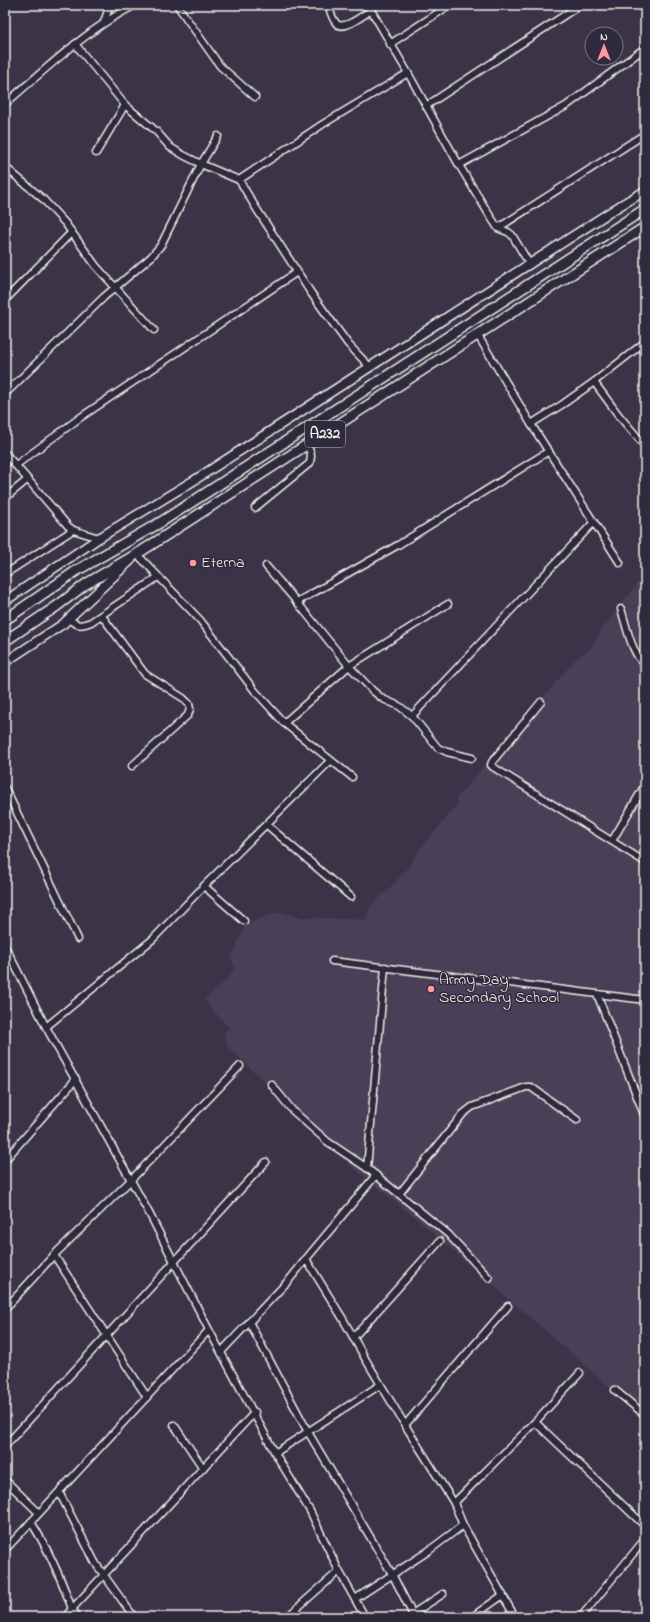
<svg xmlns="http://www.w3.org/2000/svg" width="650" height="1622" font-family="'Indie Flower',sans-serif">
	<style>
		.built { fill: #494158 }
		.lines { fill: none; stroke-linecap: round; stroke-linejoin: round }
		.minor-casing { stroke: #f4f1e8; stroke-width: 9 }
		.major-casing { stroke: #f4f1e8; stroke-width: 11 }
		.highway-casing { stroke: #f4f1e8; stroke-width: 12 }
		.minor { stroke: #2f2a3d; stroke-width: 6 }
		.major { stroke: #2f2a3d; stroke-width: 8 }
		.highway { stroke: #2f2a3d; stroke-width: 9 }
		.poi-dot { fill: #ff9aa2; stroke: #2f2a3d; stroke-width: 1.5 }
		.labels { text-anchor: middle; dominant-baseline: central; stroke-width: 3; stroke-linejoin: round; paint-order: stroke }
		.shield { fill: #2f2a3d; stroke: #b9b5b5; stroke-width: 1 }
		.shield-label { font-size: 15px; font-weight: bold; fill: #f4f1e8 }
		.poi-label { font-size: 16px; fill: #f4f1e8; stroke: #2f2a3d; text-anchor: start }
	</style>
	<rect width="100%" height="100%" fill="#3b3449"/>
	<filter id="ink" filterUnits="userSpaceOnUse"><feTurbulence type="fractalNoise" baseFrequency=".025" numOctaves="2"/><feDisplacementMap in="SourceGraphic" scale="8" xChannelSelector="R" yChannelSelector="G"/><feConvolveMatrix kernelMatrix="1 2 1 2 8 2 1 2 1" color-interpolation-filters="sRGB"/></filter>
	<g filter="url(#ink)">
		<polygon class="built" points="645,574 645,1408 617,1384 612,1389 415,1217 299,1124 263,1080 227,1046 224,1033 229,1028 204,1000 229,977 235,968 231,959 245,926 251,922 279,912 298,917 366,920 369,908 395,883 409,866 419,850 459,803 455,800 576,659 592,647 603,628"/>
		<g class="lines">
			<g class="minor-casing">
				<g id="minor">
					<polyline points="177,5 220,66 255,97"/>
					<path d="M328 5C330 10 332 19 336 23 343 32 363 15 370 11"/>
					<polyline points="368,5 408,73 459,165 490,216 498,228 508,232 512,235 530,265"/>
					<polyline points="104,22 110,5"/>
					<polyline points="75,44 125,105 156,131 170,147 183,155 201,164 239,180 256,208 311,293 348,344 370,367"/>
					<polyline points="390,44 450,5"/>
					<path d="M5 104C47 68 86 30 135 5"/>
					<polyline points="426,106 580,5"/>
					<polyline points="96,153 125,105"/>
					<polyline points="459,165 566,106 645,48"/>
					<polyline points="5,167 43,199 65,223 96,266 154,330"/>
					<polyline points="239,180 323,124 408,73"/>
					<polyline points="498,228 645,134"/>
					<polyline points="5,300 72,232"/>
					<polyline points="477,334 531,424 620,563"/>
					<polyline points="594,382 620,417 645,446"/>
					<polyline points="5,394 104,297 151,257 161,245 201,164 218,136"/>
					<polyline points="531,424 563,404 594,382 645,342"/>
					<polyline points="5,453 68,526 73,530 99,538"/>
					<polyline points="16,465 81,417 297,272"/>
					<polyline points="5,498 27,480"/>
					<polyline points="255,508 310,463 311,456 308,445"/>
					<polyline points="137,554 200,620 255,691 284,723 352,777"/>
					<polyline points="266,566 297,602 349,666 373,691 383,699 399,706 412,716 438,748 447,752 472,758"/>
					<polyline points="5,574 73,530"/>
					<polyline points="297,602 398,545 549,451"/>
					<path d="M621 609C626 624 632 656 645 664"/>
					<polyline points="102,616 145,674 183,698 189,704 190,709 188,715 132,766"/>
					<path d="M69 619C77 626 81 626 91 622L158 577"/>
					<polyline points="541,702 492,762 491,765 493,767 645,862"/>
					<polyline points="412,716 594,522"/>
					<polyline points="284,723 349,666 448,604"/>
					<polyline points="5,788 78,939"/>
					<polyline points="267,825 351,897"/>
					<polyline points="612,841 645,785"/>
					<polyline points="204,886 244,921"/>
					<polyline points="5,946 46,1027 149,1213 209,1330 275,1453 310,1511 339,1571 365,1617"/>
					<polyline points="332,961 645,1000"/>
					<polyline points="597,994 645,1117"/>
					<polyline points="46,1027 153,939 204,886 330,761"/>
					<polyline points="271,1084 292,1110 328,1142 367,1168 448,1234 489,1278"/>
					<polyline points="5,1160 76,1079"/>
					<polyline points="367,1168 385,967"/>
					<polyline points="399,1194 463,1114 472,1107 526,1087 531,1087 577,1120"/>
					<polyline points="54,1255 147,1397"/>
					<polyline points="306,1259 376,1175"/>
					<polyline points="5,1309 54,1255 131,1180 240,1066"/>
					<polyline points="249,1322 308,1432 392,1574 414,1617"/>
					<polyline points="353,1338 440,1241"/>
					<polyline points="221,1352 290,1279 306,1259 343,1319 366,1360 405,1425 454,1503 463,1525 515,1617"/>
					<polyline points="615,1390 645,1415"/>
					<polyline points="535,1422 645,1526"/>
					<polyline points="174,1425 203,1468"/>
					<polyline points="405,1425 508,1306"/>
					<polyline points="5,1446 266,1162"/>
					<polyline points="275,1453 380,1385"/>
					<polyline points="5,1480 39,1513"/>
					<polyline points="59,1492 96,1564 134,1617"/>
					<polyline points="454,1503 535,1422 580,1373"/>
					<path d="M31 1522C49 1550 61 1578 72 1609L65 1617"/>
					<polyline points="5,1550 209,1330"/>
					<polyline points="355,1599 427,1552 463,1525"/>
					<polyline points="412,1614 443,1594"/>
					<polyline points="78,1617 72,1609 255,1412"/>
					<polyline points="287,1617 339,1571"/>
					<polyline points="472,1617 503,1595"/>
					<polyline points="581,1617 645,1539"/>
				</g>
			</g>
			<g class="major-casing">
				<g id="major">
					<polyline points="5,601 99,538 193,481 621,205 645,191"/>
					<polyline points="5,662 63,624 131,560"/>
				</g>
			</g>
			<g class="highway-casing">
				<g id="highway">
					<polyline points="5,620 76,571 161,522 645,209"/>
					<polyline points="5,641 57,606 86,584 137,554 645,227"/>
				</g>
			</g>
			<use href="#minor" class="minor"/>
			<use href="#major" class="major"/>
			<use href="#highway" class="highway"/>
		</g>
	</g>
	<g class="poi-dot">
		<circle cx="193" cy="563" r="4"/>
		<circle cx="431" cy="989" r="4"/>
	</g>
	<g class="labels">
		<rect class="shield" x="305" y="421" width="40" height="26" rx="3"/>
		<g class="shield-label">
			<text x="325" y="434">A232</text>
		</g>
		<g class="poi-label">
			<text x="201" y="563">Eterna</text>
			<text x="439" y="980">Army Day<tspan x="439" dy="18">Secondary School</tspan></text>
		</g>
	</g>
	<rect width="650" height="1622" fill="none" stroke="#2f2a3d" stroke-width="20"/>
	<rect x="10" y="10" width="630" height="1602" fill="none" stroke="#f4f1e8" stroke-width="1.5" filter="url(#ink)"/>
	<g transform="translate(604 46)"><circle r="19" fill="#2f2a3d" stroke="#7e7a81"/>
	<path d="M0-3L7 15L0 10L-7 15Z" fill="#ff9aa2"/>
	<text y="-6" font-size="11" font-weight="bold" text-anchor="middle" fill="#f4f1e8">N</text>
	</g>
</svg>
